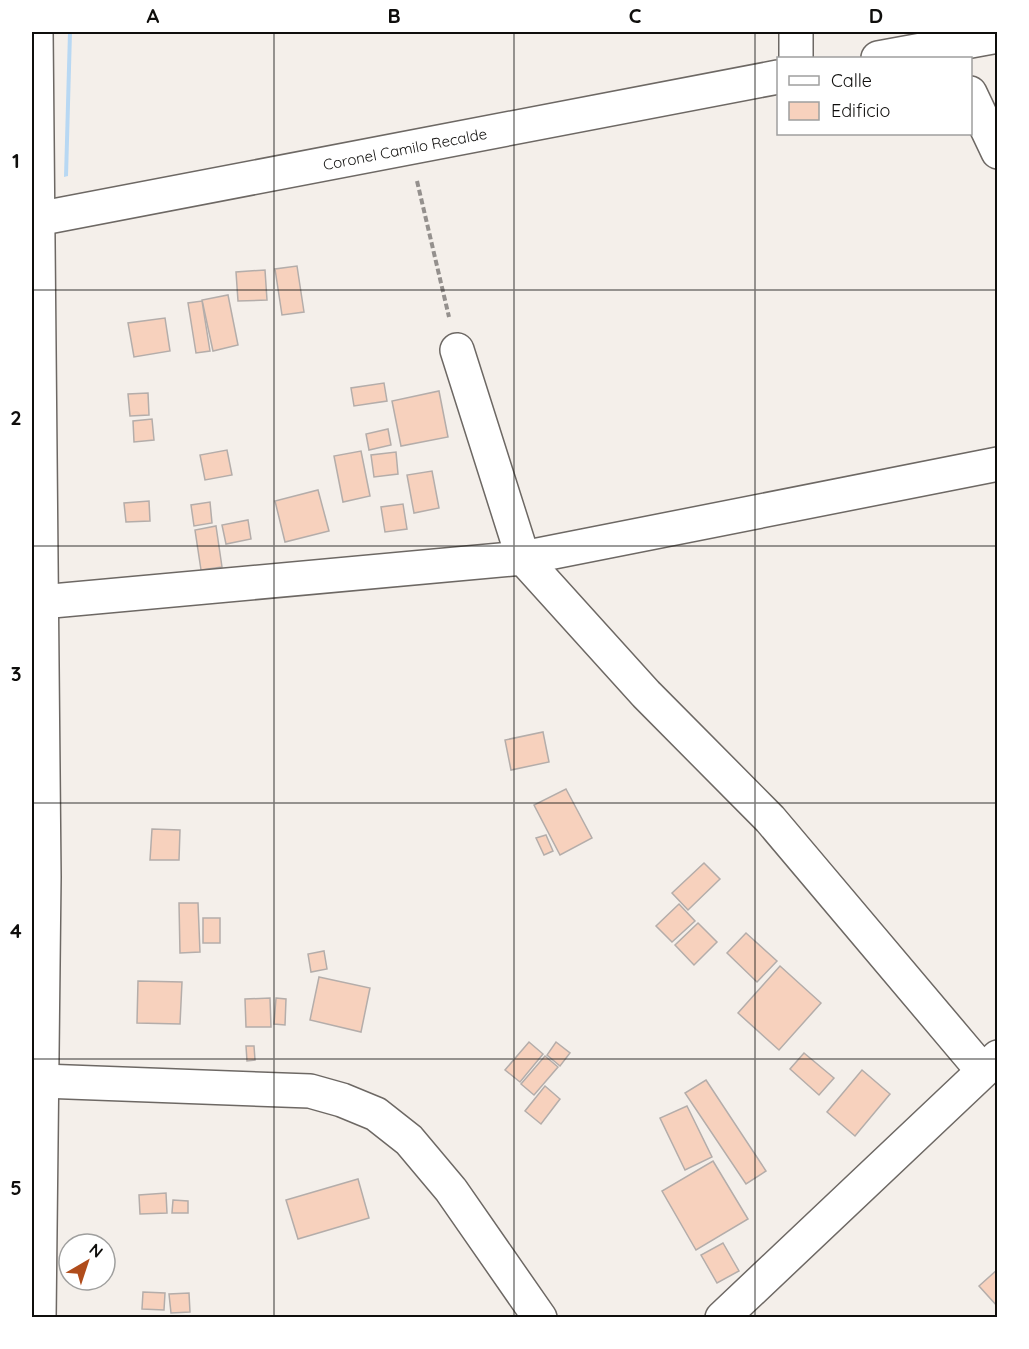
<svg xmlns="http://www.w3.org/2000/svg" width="1029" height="1349" font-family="Quicksand,sans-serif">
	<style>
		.water { fill: #b8d8f3 }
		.building { fill: #f7d1bd; stroke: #b4adaa; stroke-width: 1.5 }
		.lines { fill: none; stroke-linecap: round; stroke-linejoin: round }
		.minor-casing { stroke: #6d6864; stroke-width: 36 }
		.path { stroke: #94908d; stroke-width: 4; stroke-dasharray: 6 3; stroke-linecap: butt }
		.minor { stroke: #fff; stroke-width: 33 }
		.grid { fill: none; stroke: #0f0e0c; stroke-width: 1.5; stroke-opacity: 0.55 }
		.labels { text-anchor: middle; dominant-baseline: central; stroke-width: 4.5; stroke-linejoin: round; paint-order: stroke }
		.street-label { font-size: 15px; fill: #0f0e0c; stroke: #fff }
		.neatline { fill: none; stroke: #0f0e0c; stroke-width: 2 }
		.grid-label { font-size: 20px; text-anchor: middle; font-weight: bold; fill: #0f0e0c }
	</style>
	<rect width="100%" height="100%" fill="#f4efea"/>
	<polygon class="water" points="68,32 72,32 68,176 64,177"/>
	<g class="building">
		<polygon points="297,266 304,312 282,315 275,269"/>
		<polygon points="265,270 267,300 238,301 236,272"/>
		<polygon points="228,295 238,345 213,351 202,300"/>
		<polygon points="202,301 210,351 196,353 188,303"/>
		<polygon points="165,318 170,351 134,357 128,323"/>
		<polygon points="384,383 387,401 354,406 351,388"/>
		<polygon points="439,391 448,437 401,446 392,401"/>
		<polygon points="148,393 149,415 130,416 128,394"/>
		<polygon points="152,419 154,440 134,442 133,421"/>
		<polygon points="388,429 391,445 369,450 366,434"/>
		<polygon points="227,450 232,475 205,480 200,455"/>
		<polygon points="361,451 370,496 343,502 334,456"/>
		<polygon points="396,452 398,474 374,477 371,455"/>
		<polygon points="432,471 439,508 414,513 407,475"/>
		<polygon points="318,490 329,531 285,542 275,501"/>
		<polygon points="149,501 150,521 126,522 124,503"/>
		<polygon points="210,502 212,523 194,526 191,505"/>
		<polygon points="403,504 407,529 385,532 381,507"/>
		<polygon points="248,520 251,539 226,544 222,525"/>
		<polygon points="216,526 222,567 201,570 195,530"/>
		<polygon points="543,732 549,762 511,770 505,740"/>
		<polygon points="566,789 592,838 560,855 534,805"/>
		<polygon points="152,829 180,830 179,860 150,860"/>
		<polygon points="546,835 553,851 544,855 536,838"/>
		<polygon points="704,863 720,879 688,910 672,893"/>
		<polygon points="179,903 198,903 200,952 180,953"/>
		<polygon points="679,904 695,921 672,942 656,926"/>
		<rect x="203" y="918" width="17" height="25"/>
		<polygon points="698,923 717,942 694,965 675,945"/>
		<polygon points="746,933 777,961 757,982 727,953"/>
		<polygon points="324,951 327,969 311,972 308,954"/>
		<polygon points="780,966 821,1003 779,1050 738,1013"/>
		<polygon points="319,977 370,988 361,1032 310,1020"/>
		<polygon points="138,981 182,982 180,1024 137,1023"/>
		<polygon points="270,998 271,1027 246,1027 245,999"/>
		<polygon points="276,998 286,999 285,1025 274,1024"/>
		<polygon points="529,1042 543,1054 520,1082 505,1070"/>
		<polygon points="556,1042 570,1053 560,1066 547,1055"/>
		<polygon points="246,1046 254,1046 255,1060 247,1061"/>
		<polygon points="804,1053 834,1078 819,1095 790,1069"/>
		<polygon points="545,1056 558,1067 534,1095 521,1084"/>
		<polygon points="862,1070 890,1094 855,1136 827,1112"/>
		<polygon points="706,1080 766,1171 746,1184 685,1093"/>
		<polygon points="545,1086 560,1099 541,1124 525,1111"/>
		<polygon points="687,1106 712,1157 685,1170 660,1118"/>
		<polygon points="713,1161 748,1219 696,1250 662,1191"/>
		<polygon points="358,1179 369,1218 298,1239 286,1200"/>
		<polygon points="166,1193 167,1213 140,1214 139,1195"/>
		<polygon points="173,1200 188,1201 188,1213 172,1213"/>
		<polygon points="723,1243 739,1271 717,1283 701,1255"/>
		<polygon points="998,1269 998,1307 979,1286"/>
		<polygon points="143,1292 165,1293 164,1310 142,1309"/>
		<polygon points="189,1293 190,1312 171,1313 169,1294"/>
	</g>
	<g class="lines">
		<g class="minor-casing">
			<g id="minor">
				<polyline points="36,32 44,877 39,1318"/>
				<polyline points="796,58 796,32"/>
				<polyline points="878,58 998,36"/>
				<polyline points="970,93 998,152"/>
				<polyline points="32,220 778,77"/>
				<polyline points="457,350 523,558 646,694 770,819 982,1070"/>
				<polyline points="41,602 523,558 998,464"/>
				<polyline points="42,1081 310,1091 342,1100 376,1114 409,1140 451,1190 540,1318"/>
				<polyline points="722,1318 998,1057"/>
			</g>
		</g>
		<polyline class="path" points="417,181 449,317"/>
		<use href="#minor" class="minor"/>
	</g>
	<path class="grid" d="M274 32V1318M514 32V1318M755 32V1318M32 290H998M32 546H998M32 803H998M32 1059H998"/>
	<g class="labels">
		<g class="street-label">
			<text transform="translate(405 149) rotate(-11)">Coronel Camilo Recalde</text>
		</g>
	</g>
	<rect width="1029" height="1349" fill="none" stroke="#ffffff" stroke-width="66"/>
	<rect x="777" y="57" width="195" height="78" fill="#ffffff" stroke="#9f9f9e" stroke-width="1.5"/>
	<rect x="789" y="76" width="30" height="9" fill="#ffffff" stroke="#9f9f9e" stroke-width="1.5"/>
	<text x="831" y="87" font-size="18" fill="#0f0e0c">Calle</text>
	<rect x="789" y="102" width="30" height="18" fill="#f7d1bd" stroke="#9f9f9e" stroke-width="1.5"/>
	<text x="831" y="117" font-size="18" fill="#0f0e0c">Edificio</text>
	<g transform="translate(87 1262) rotate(39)"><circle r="28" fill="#ffffff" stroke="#9f9f9e" stroke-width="1.5"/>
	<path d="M0-4.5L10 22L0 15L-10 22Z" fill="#b04c1b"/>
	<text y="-9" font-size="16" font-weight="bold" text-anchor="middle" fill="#0f0e0c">N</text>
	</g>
	<rect x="33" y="33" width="963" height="1283" class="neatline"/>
	<g class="grid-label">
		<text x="153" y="23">A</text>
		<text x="394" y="23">B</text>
		<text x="635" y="23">C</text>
		<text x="876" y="23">D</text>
		<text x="16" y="168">1</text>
		<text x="16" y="425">2</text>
		<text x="16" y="681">3</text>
		<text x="16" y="938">4</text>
		<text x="16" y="1195">5</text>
	</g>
</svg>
